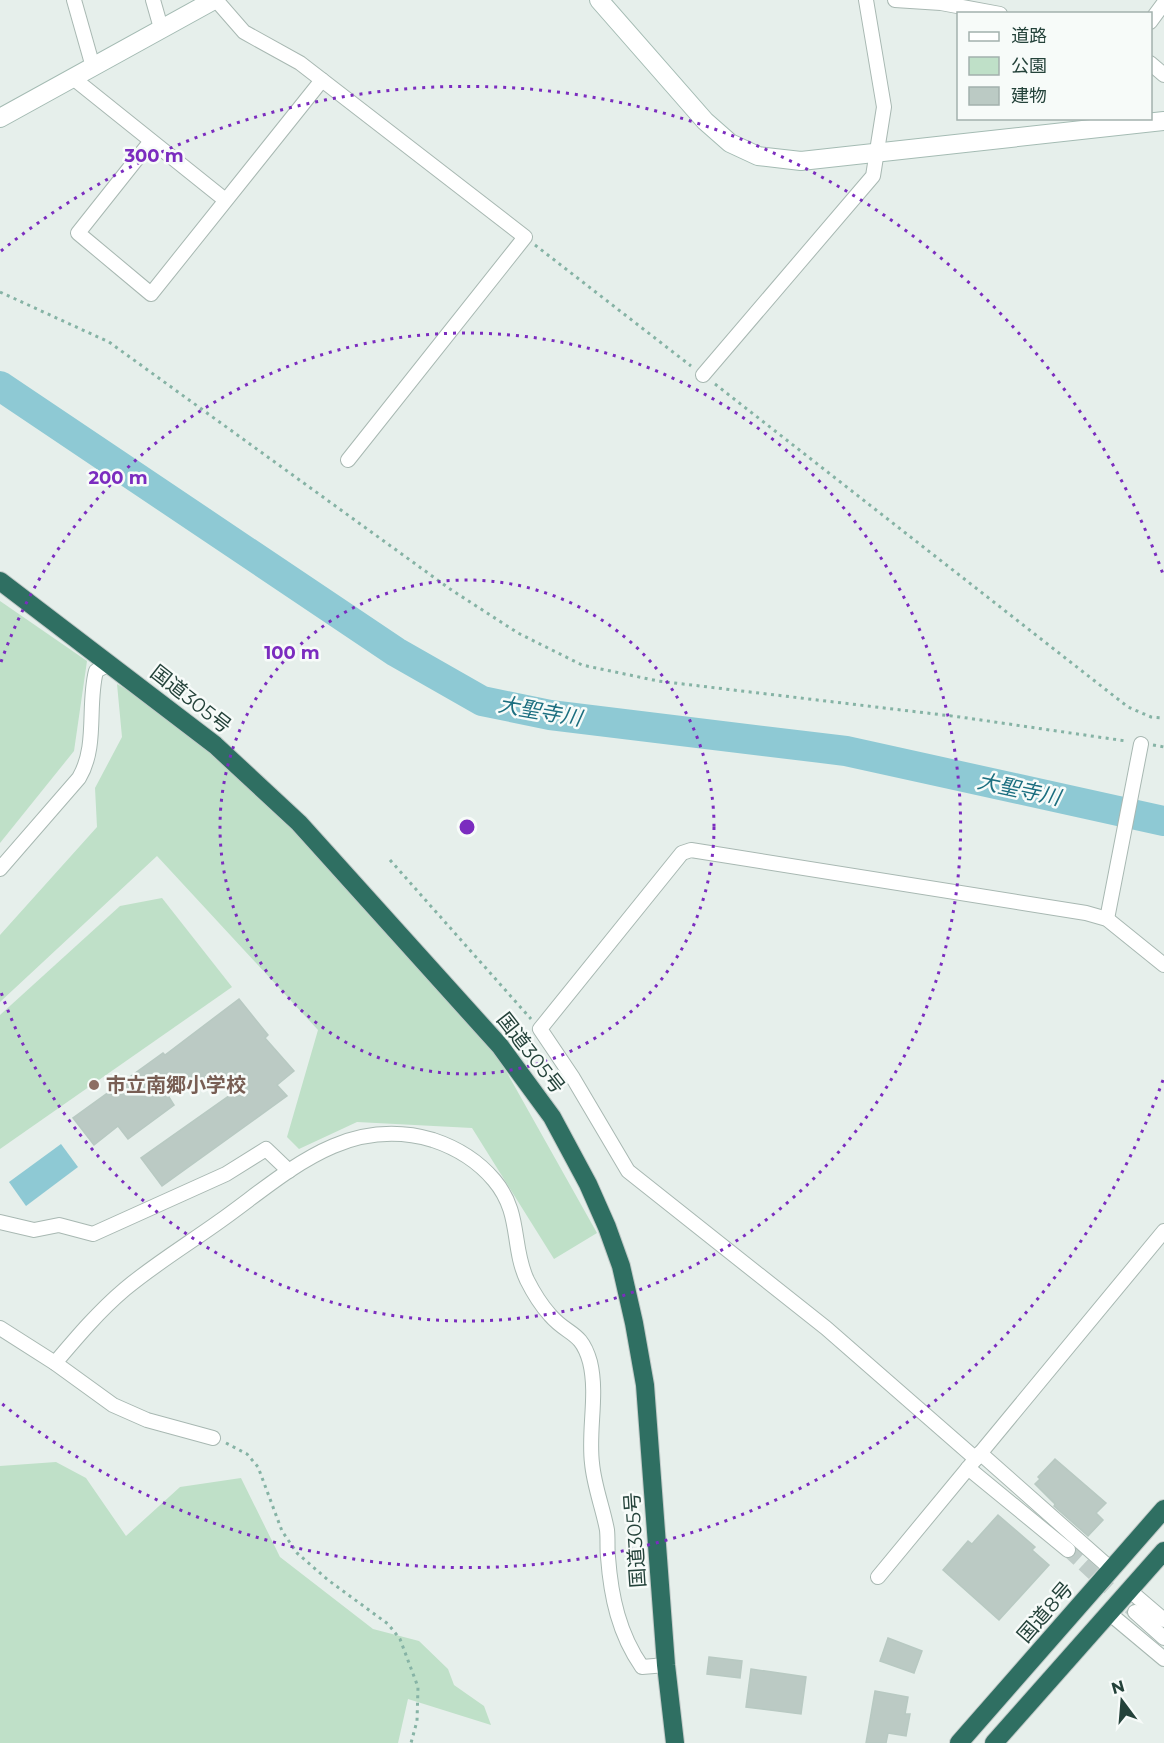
<svg xmlns="http://www.w3.org/2000/svg" width="1164" height="1743" font-family="Montserrat,'Noto Sans JP',sans-serif">
	<style>
		.green { fill: #bfe0c8 }
		.water { fill: #8ec9d4 }
		.lines { fill: none; stroke-linecap: round; stroke-linejoin: round }
		.river { stroke: #8ec9d4; stroke-width: 30 }
		.building { fill: #bbcac4; stroke: #b8c9c2; stroke-width: 1.5 }
		.street-tunnel { stroke: #bfccc8; stroke-width: 14; stroke-dasharray: 14 7; stroke-linecap: butt }
		.street-casing { stroke: #a8b8b2; stroke-width: 16 }
		.secondary-casing { stroke: #a4bbb3; stroke-width: 20 }
		.highway-casing { stroke: #c2cac8; stroke-width: 20 }
		.path { stroke: #86b3a5; stroke-width: 3; stroke-dasharray: 3 4.5; stroke-linecap: butt }
		.street { stroke: #fff; stroke-width: 14 }
		.secondary { stroke: #fff; stroke-width: 18 }
		.highway { stroke: #2f6f62; stroke-width: 18 }
		.ring { fill: none; stroke: #7b2cbf; stroke-width: 3; stroke-dasharray: 3 6 }
		.education-dot { fill: #8d6e63; stroke: #f7fbf9; stroke-width: 2 }
		.labels { text-anchor: middle; dominant-baseline: central; stroke-width: 5; stroke-linejoin: round; paint-order: stroke }
		.street-label { font-size: 20px; fill: #24423a; stroke: #f7fbf9 }
		.education-label { font-size: 20px; font-weight: bold; fill: #785e54; stroke: #f7fbf9; text-anchor: start }
		.water-label { font-size: 21px; font-style: italic; fill: #1c6f80; stroke: #f7fbf9 }
		.centre { fill: #7b2cbf; stroke: #f7fbf9; stroke-width: 3 }
		.ring-label { font-size: 18px; text-anchor: middle; font-weight: bold; fill: #7b2cbf; stroke: #f7fbf9; stroke-width: 5; stroke-linejoin: round; paint-order: stroke }
	</style>
	<rect width="100%" height="100%" fill="#e6efeb"/>
	<g class="green">
		<polygon points="0,601 87,661 74,751 0,843"/>
		<polygon points="117,684 166,712 285,814 492,1046 597,1233 554,1259 472,1128 357,1122 299,1149 287,1137 318,1030 157,856 0,1002 0,935 97,827 95,788 122,737"/>
		<polygon points="162,898 232,987 0,1149 0,1015 120,906"/>
		<polygon points="56,1462 86,1478 126,1536 180,1487 241,1478 280,1557 373,1629 419,1641 448,1669 454,1685 484,1706 491,1725 408,1699 398,1743 0,1743 0,1466"/>
	</g>
	<polygon class="water" points="61,1144 78,1167 26,1206 9,1182"/>
	<g class="lines">
		<polyline class="river" points="0,386 396,652 482,701 550,715 846,751 1164,821"/>
	</g>
	<g class="building">
		<polygon points="239,999 268,1035 265,1038 294,1071 277,1085 287,1096 162,1186 141,1158 230,1095 213,1076 198,1087 191,1078 167,1094 174,1105 128,1139 118,1126 94,1145 73,1118 163,1053 165,1055"/>
		<polygon points="1055,1459 1106,1503 1096,1513 1103,1520 1088,1536 1054,1506 1055,1504 1035,1484 1040,1479 1038,1477"/>
		<polygon points="998,1515 1035,1547 1032,1550 1049,1565 999,1620 943,1570 968,1541 972,1544"/>
		<polygon points="888,1638 922,1651 914,1673 880,1661"/>
		<polygon points="709,1657 742,1661 740,1678 707,1674"/>
		<polygon points="751,1669 806,1677 801,1714 746,1707"/>
		<polygon points="875,1691 908,1697 905,1714 910,1714 906,1736 888,1733 886,1743 866,1743"/>
	</g>
	<g class="lines">
		<polyline class="street-tunnel" points="1068,1550 1135,1612"/>
		<g class="street-casing">
			<g id="street">
				<polyline points="74,0 93,67"/>
				<polyline points="153,0 161,28"/>
				<polyline points="216,0 244,32 300,63 525,237 348,460"/>
				<polyline points="895,0 941,3 1000,14"/>
				<polyline points="1150,22 1164,3"/>
				<polyline points="1150,63 1164,75"/>
				<polyline points="73,78 224,199"/>
				<polyline points="151,141 78,233 151,294 322,80"/>
				<polyline points="703,375 873,176 884,107 866,0"/>
				<path d="M0 869 79 778C98 746 87 706 96 671L109 664"/>
				<polyline points="1107,919 1141,744"/>
				<polyline points="0,1222 34,1230 59,1225 93,1234 226,1174 266,1149 289,1171"/>
				<polyline points="0,1328 55,1363 113,1405 147,1420 213,1438"/>
				<path d="M55 1363C77 1337 99 1311 125 1289 155 1264 188 1244 220 1221 286 1174 345 1114 433 1140 457 1148 478 1161 494 1180 522 1213 511 1246 527 1280 533 1292 541 1305 550 1315 568 1336 581 1330 590 1362 598 1395 588 1430 592 1463 594 1486 603 1508 607 1530 608 1539 607 1548 608 1557 611 1597 619 1634 642 1667L666 1665"/>
				<polyline points="980,1453 1111,1569"/>
				<polyline points="976,1459 826,1328 628,1171 573,1078 540,1029 682,853 691,850 1086,913 1107,919 1164,965"/>
				<polyline points="968,1468 1068,1550"/>
				<polyline points="878,1577 1164,1231"/>
				<polyline points="1129,1590 1164,1620"/>
				<polyline points="1135,1612 1164,1638"/>
				<polyline points="1109,1613 1164,1659"/>
			</g>
		</g>
		<g class="secondary-casing">
			<g id="secondary">
				<polyline points="599,0 705,121 730,143 758,156 801,161 1164,121"/>
				<polyline points="0,118 214,0"/>
			</g>
		</g>
		<g class="highway-casing">
			<g id="highway">
				<polyline points="0,581 215,745 299,823 500,1046 552,1117 588,1184 607,1227 621,1266 634,1323 645,1385 666,1665 675,1743"/>
				<polyline points="959,1743 1164,1509"/>
				<polyline points="994,1743 1164,1551"/>
			</g>
		</g>
		<g class="path">
			<polyline points="535,245 691,366"/>
			<polyline points="0,292 109,342 450,589 518,633 582,665 658,681 960,717 1126,741"/>
			<polyline points="715,384 1128,707 1151,717 1164,718"/>
			<polyline points="1153,745 1164,747"/>
			<polyline points="390,860 531,1019"/>
			<polyline points="226,1443 247,1454 258,1467 282,1531 297,1553 328,1580 388,1624 400,1639 418,1687 417,1721 411,1743"/>
		</g>
		<use href="#street" class="street"/>
		<use href="#secondary" class="secondary"/>
		<use href="#highway" class="highway"/>
	</g>
	<g class="ring">
		<circle cx="467" cy="827" r="247"/>
		<path d="M1 662A494 494 0 1 1 1 992"/>
		<path d="M1163 1080A741 741 0 0 1 1 1403M1 251A741 741 0 0 1 1163 574"/>
	</g>
	<circle class="education-dot" cx="94" cy="1085" r="6"/>
	<g class="labels">
		<g class="street-label">
			<text transform="translate(191 699) rotate(38)">国道305号</text>
			<text transform="translate(531 1053) rotate(52)">国道305号</text>
			<text transform="translate(635 1540) rotate(-94)">国道305号</text>
			<text transform="translate(1045 1612) rotate(-49)">国道8号</text>
		</g>
		<g class="education-label">
			<text x="106" y="1085">市立南郷小学校</text>
		</g>
		<g class="water-label">
			<text transform="translate(540 711) rotate(10)">大聖寺川</text>
			<text transform="translate(1019 789) rotate(12)">大聖寺川</text>
		</g>
	</g>
	<circle cx="467" cy="827" r="9" class="centre"/>
	<g class="ring-label">
		<text x="154" y="162">300 m</text>
		<text x="118" y="484">200 m</text>
		<text x="292" y="659">100 m</text>
	</g>
	<rect x="957" y="12" width="195" height="108" fill="#f7fbf9" stroke="#a3b1ad" stroke-width="1.5"/>
	<rect x="969" y="32" width="30" height="9" fill="#ffffff" stroke="#a3b1ad" stroke-width="1.5"/>
	<text x="1011" y="42" font-size="18" fill="#24423a">道路</text>
	<rect x="969" y="57" width="30" height="18" fill="#bfe0c8" stroke="#a3b1ad" stroke-width="1.5"/>
	<text x="1011" y="72" font-size="18" fill="#24423a">公園</text>
	<rect x="969" y="87" width="30" height="18" fill="#bbcac4" stroke="#a3b1ad" stroke-width="1.5"/>
	<text x="1011" y="102" font-size="18" fill="#24423a">建物</text>
	<g transform="translate(1122 1701) rotate(344)" stroke="#f7fbf9" stroke-width="4.5" paint-order="stroke">
	<path d="M0-4.5L10 22L0 15L-10 22Z" fill="#24423a"/>
	<text y="-9" font-size="16" font-weight="bold" text-anchor="middle" fill="#24423a">N</text>
	</g>
</svg>
